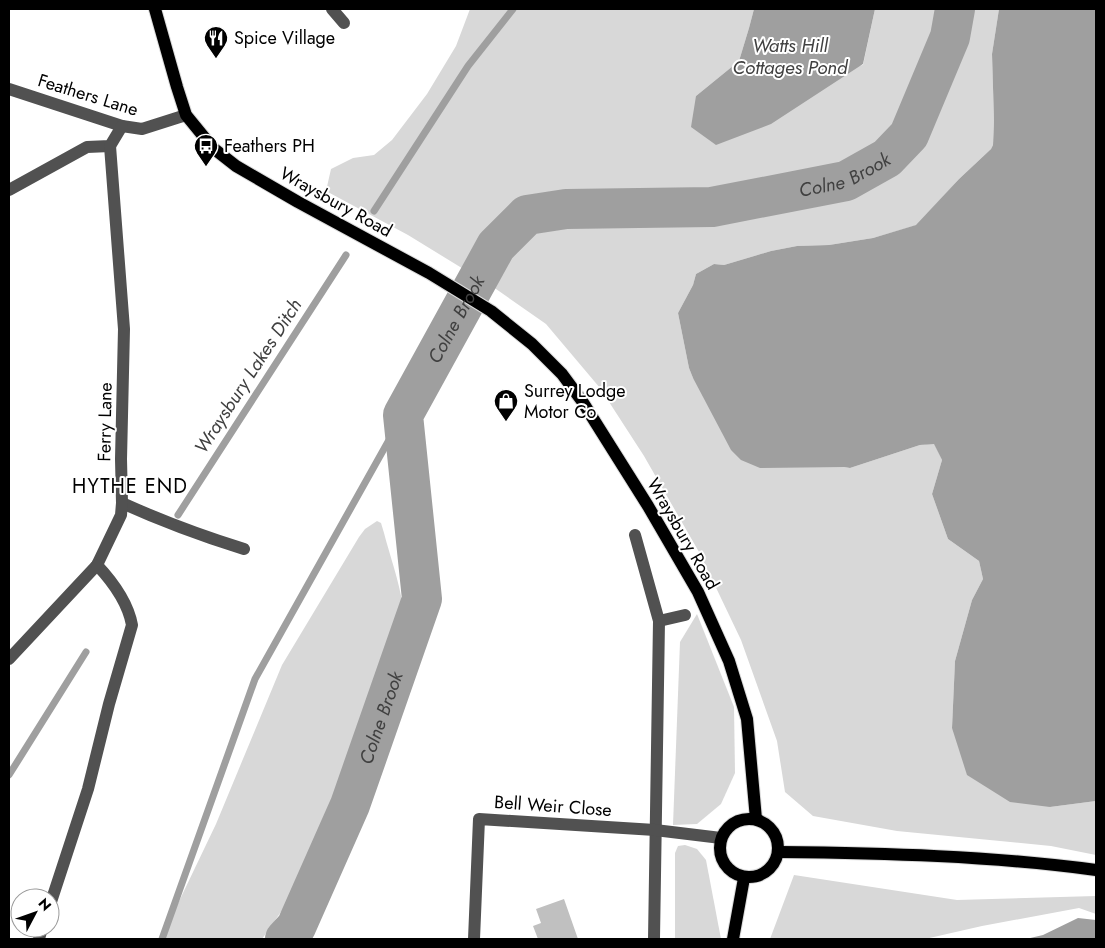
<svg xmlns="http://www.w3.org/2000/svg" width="1105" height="948" font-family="Jost,sans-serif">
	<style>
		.green { fill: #d8d8d8 }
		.water { fill: #9f9f9f }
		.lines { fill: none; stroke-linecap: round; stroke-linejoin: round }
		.stream { stroke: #9f9f9f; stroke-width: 7 }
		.river { stroke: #9f9f9f; stroke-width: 40 }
		.building { fill: #c0c0c0 }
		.major-casing { stroke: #dbdbdb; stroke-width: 14 }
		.minor { stroke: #515151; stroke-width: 12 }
		.major { stroke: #000; stroke-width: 12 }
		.labels { text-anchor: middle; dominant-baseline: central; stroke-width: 4; stroke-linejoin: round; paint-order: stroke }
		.poi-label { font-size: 18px; fill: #000; stroke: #fff; text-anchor: start }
		.street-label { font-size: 18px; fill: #000; stroke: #fff }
		.water-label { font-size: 19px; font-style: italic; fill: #404040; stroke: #fff }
		.quarter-label { font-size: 20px; letter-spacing: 1px; fill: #000; stroke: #fff }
	</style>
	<rect width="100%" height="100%" fill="#fff"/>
	<g class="green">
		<polygon points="470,9 754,9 749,28 739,61 696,96 863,65 875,9 999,9 992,54 994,121 993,145 991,149 959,179 917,225 873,238 829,245 797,246 771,251 724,265 714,264 696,274 693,285 678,313 689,368 693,378 844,467 850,468 920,445 934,443 942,460 932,494 948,539 979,561 983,579 972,600 955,661 952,728 1050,807 1096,801 1096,855 1051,846 897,831 813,816 785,792 777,741 741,640 699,552 644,456 600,388 546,324 496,289 408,235 326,191 331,169 353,158 374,155 392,140 427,94 456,46"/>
		<path d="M377 521 381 523 384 533C391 560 405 597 404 624 404 640 400 655 397 671L320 856 262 939H161L216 824 282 665 359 537 365 529Z"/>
		<polygon points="697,614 734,707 735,773 721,804 697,824 673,825 680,642"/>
		<polygon points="685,845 697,849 706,860 721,939 675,939 675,853 678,846"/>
		<polygon points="794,875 957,900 1096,896 1096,914 1079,908 982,926 925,939 770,939"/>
	</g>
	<g class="water">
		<polygon points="754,9 875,9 863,64 771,124 716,145 691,127 696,96 739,61 749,28"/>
		<polygon points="999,9 1096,9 1096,801 1050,807 1010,802 967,775 952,728 955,661 972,600 983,579 979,561 948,539 932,494 942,460 934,444 920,445 850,468 844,467 760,468 741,460 731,450 693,378 689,368 678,313 693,285 696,274 714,264 724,265 771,251 797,246 829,245 873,238 916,225 959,179 991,149 993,145 994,121 992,54"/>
		<polygon points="1078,918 1096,920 1096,939 1026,939 1043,935"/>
	</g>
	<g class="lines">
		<g class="stream">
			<polyline points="374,211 468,66 513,9"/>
			<polyline points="178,515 346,255"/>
			<polyline points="9,775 86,652"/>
			<polyline points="162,939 255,679 403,415"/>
		</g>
		<path class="river" id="s1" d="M285 939 296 927 350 805 422 599 403 415 496 246 527 215 566 209 712 207 846 181 887 158 909 135 950 37 955 9"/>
	</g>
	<polygon class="building" points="564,899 578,939 538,939 533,926 541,923 536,909"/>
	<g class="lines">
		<g class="major-casing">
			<g id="major">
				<polyline points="155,9 177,87 186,115 213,148 236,166 298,202 429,273 491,311 532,344 562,374 582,401 648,506 698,592 729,661 747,719 756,819"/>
				<circle cx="749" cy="848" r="29"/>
				<path d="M779 852C885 853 991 856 1096 870"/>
				<polyline points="733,939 744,878"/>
			</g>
		</g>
		<g class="minor">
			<polyline points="332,9 344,23"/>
			<polyline points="9,89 122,126 142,129 186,115"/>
			<polyline points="9,190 87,147 110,146 122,126"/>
			<path d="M122 503C162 521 202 536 244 549"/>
			<polyline points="635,535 659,621 654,939"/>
			<polyline points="659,621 685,615"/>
			<polyline points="9,659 97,565 121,515 122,503 121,459 124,329 110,146"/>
			<path d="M50 905 88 789 109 704 132 625C128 603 112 581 97 565"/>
			<polyline points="39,939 42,928"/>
			<polyline points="474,939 479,819 655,830 721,838"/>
		</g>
		<use href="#major" class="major"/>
	</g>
	<defs>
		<g id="restaurant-pin" transform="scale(1.25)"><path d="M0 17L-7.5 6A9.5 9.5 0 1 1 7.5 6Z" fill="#000" stroke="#fff"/><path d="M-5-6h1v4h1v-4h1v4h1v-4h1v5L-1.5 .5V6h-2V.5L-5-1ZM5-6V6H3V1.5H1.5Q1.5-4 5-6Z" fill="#fff"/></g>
		<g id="bus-pin" transform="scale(1.25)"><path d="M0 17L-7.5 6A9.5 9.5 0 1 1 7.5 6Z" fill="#000" stroke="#fff"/><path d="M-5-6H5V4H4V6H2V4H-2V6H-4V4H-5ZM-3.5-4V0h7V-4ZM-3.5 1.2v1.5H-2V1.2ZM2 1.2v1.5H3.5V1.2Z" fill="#fff"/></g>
		<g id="shop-pin" transform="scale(1.25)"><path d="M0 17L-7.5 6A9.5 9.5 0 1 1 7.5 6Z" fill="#000" stroke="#fff"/><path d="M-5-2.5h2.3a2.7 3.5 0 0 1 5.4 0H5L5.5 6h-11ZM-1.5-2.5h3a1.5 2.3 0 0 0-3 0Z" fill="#fff"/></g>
	</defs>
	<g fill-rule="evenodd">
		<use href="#restaurant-pin" x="216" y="38"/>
		<use href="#bus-pin" x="206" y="146"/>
		<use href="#shop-pin" x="506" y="401"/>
	</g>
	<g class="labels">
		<g class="poi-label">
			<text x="234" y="38">Spice Village</text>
			<text x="224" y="146">Feathers PH</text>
			<text x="524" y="391">Surrey Lodge<tspan x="524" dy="21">Motor Co</tspan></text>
		</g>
		<g class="street-label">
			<text transform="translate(88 95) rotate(17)">Feathers Lane</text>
			<text transform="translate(336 202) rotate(29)">Wraysbury Road</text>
			<text transform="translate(105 422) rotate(-89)">Ferry Lane</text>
			<text transform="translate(683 534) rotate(60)">Wraysbury Road</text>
			<text transform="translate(553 806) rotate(4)">Bell Weir Close</text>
		</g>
		<g class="water-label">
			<text x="790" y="45">Watts Hill<tspan x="790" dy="22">Cottages Pond</tspan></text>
			<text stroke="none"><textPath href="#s1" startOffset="1112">Colne Brook</textPath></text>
			<text stroke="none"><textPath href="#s1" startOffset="662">Colne Brook</textPath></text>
			<text transform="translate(248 376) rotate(-57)">Wraysbury Lakes Ditch</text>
			<text stroke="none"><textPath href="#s1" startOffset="242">Colne Brook</textPath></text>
		</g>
		<g class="quarter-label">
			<text x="130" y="486">HYTHE END</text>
		</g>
	</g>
	<rect width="1105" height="948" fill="none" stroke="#000000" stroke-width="20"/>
	<g transform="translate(35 913) rotate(49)"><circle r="24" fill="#ffffff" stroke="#999999"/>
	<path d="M0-4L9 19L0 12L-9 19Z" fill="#000000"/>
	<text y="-8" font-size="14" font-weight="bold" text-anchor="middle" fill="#000000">N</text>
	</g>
</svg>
